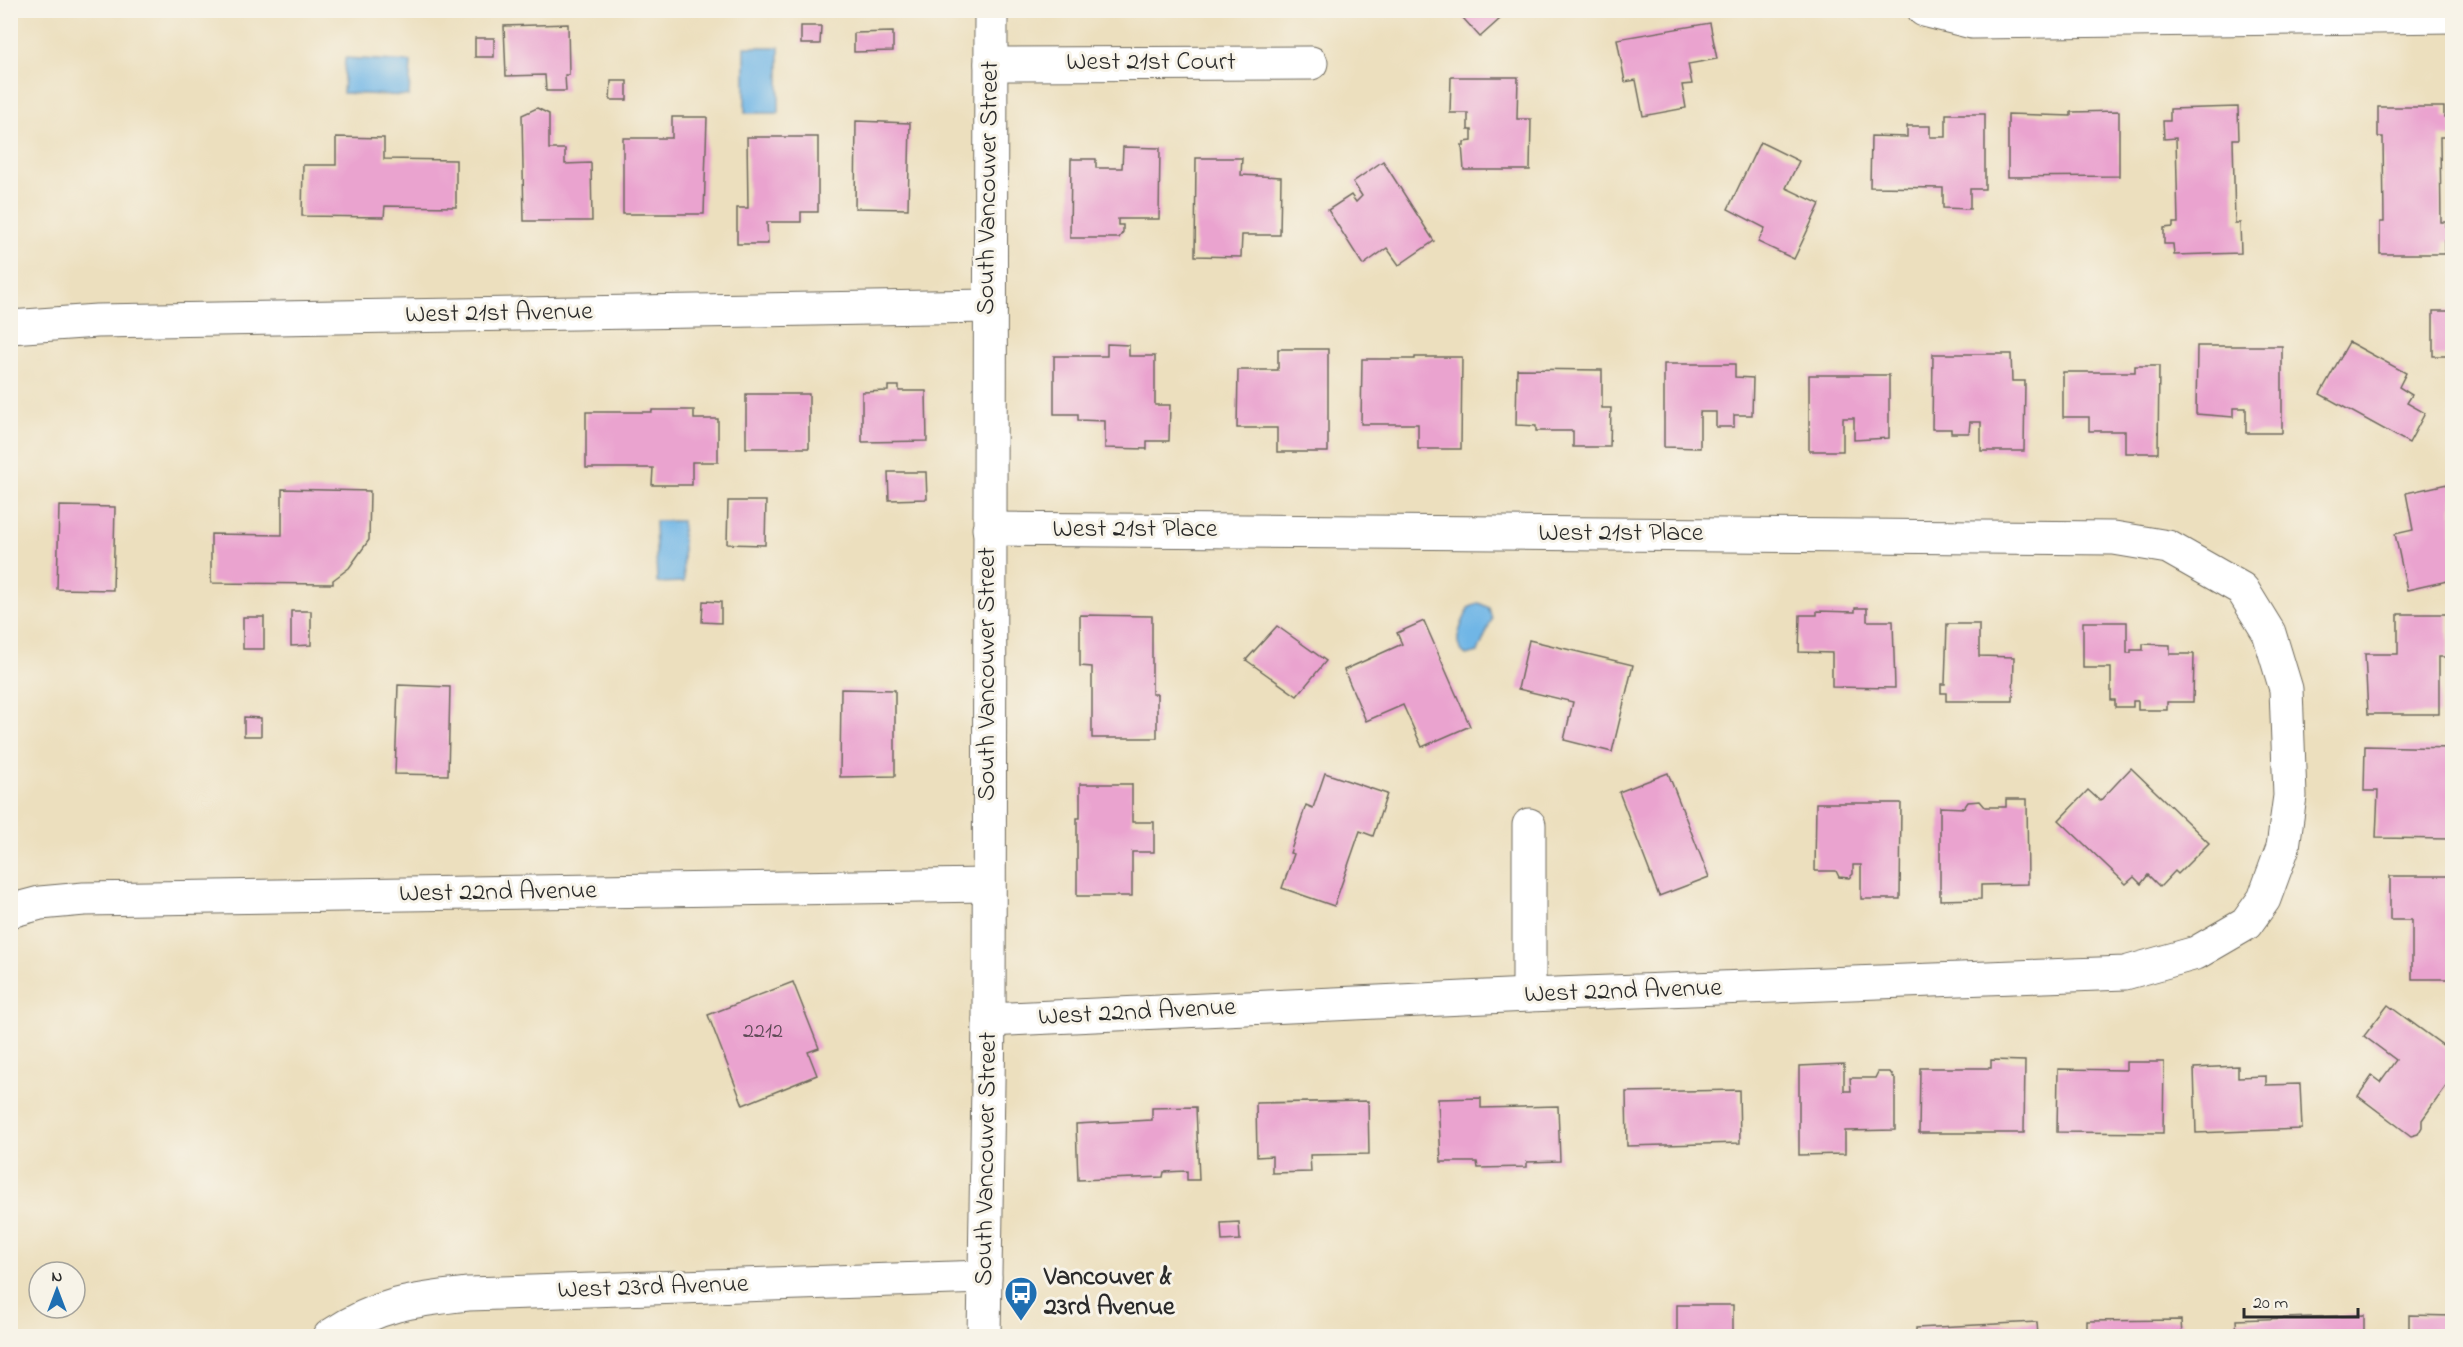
<svg xmlns="http://www.w3.org/2000/svg" width="2463" height="1347" font-family="'Indie Flower',sans-serif">
	<style>
		.water { fill: #6fb6e6; stroke: #4d7088; stroke-width: 1.5 }
		.building { fill: #eaa3cf }
		.lines { fill: none; stroke-linecap: round; stroke-linejoin: round }
		.minor-casing { stroke: #6f6a5e; stroke-width: 35 }
		.minor { stroke: #fff; stroke-width: 33 }
		.labels { text-anchor: middle; dominant-baseline: central; stroke-width: 6; stroke-linejoin: round; paint-order: stroke }
		.number-label { font-size: 22px; fill: #5b4954 }
		.street-label { font-size: 26px; fill: #2b2b2b; stroke: #f7f3e8 }
		.poi-label { font-size: 26px; font-weight: bold; fill: #2b2b2b; stroke: #f7f3e8; text-anchor: start }
	</style>
	<rect width="100%" height="100%" fill="#f7f3e8"/>
	<filter id="ink" filterUnits="userSpaceOnUse"><feTurbulence type="fractalNoise" baseFrequency=".0167" numOctaves="2"/><feDisplacementMap in="SourceGraphic" scale="12" xChannelSelector="R" yChannelSelector="G"/><feConvolveMatrix kernelMatrix="1 2 1 2 8 2 1 2 1" color-interpolation-filters="sRGB"/></filter>
	<filter id="wash" filterUnits="userSpaceOnUse"><feTurbulence type="fractalNoise" baseFrequency=".008" numOctaves="4" result="noise"/><feDisplacementMap in="SourceGraphic" scale="24" xChannelSelector="R" yChannelSelector="G"/><feGaussianBlur stdDeviation="1.35" result="paint"/><feColorMatrix in="noise" values="0 0 0 0 0 0 0 0 0 0 0 0 0 0 0 0 0 1.4 0 .05"/><feComposite in="paint" operator="in"/></filter>
	<g filter="url(#wash)">
		<rect width="100%" height="100%" fill="#ecdfbe"/>
		<g class="water">
			<rect x="745" y="47" width="34" height="66"/>
			<polygon points="345,58 411,62 409,96 343,93"/>
			<polygon points="655,521 682,521 684,582 657,583"/>
			<path d="M1479 603 1489 608 1492 619 1478 652 1466 655C1449 644 1463 624 1468 608Z"/>
		</g>
		<g id="blocks">
			<g class="building">
				<polygon points="1469,10 1510,10 1480,37 1463,18"/>
				<polygon points="1710,23 1717,59 1688,64 1692,84 1682,85 1686,108 1643,116 1636,80 1625,82 1617,39"/>
				<polygon points="568,24 569,75 565,75 566,91 546,91 545,75 506,76 504,26"/>
				<polygon points="801,26 821,26 820,44 801,44"/>
				<polygon points="893,32 893,51 854,52 854,33"/>
				<rect x="475" y="38" width="19" height="19"/>
				<polygon points="1451,77 1518,77 1517,119 1531,119 1530,170 1464,170 1462,145 1464,146 1464,142 1472,141 1472,130 1468,130 1468,113 1450,113"/>
				<polygon points="611,81 627,81 627,100 610,100"/>
				<polygon points="2238,107 2239,139 2233,139 2235,223 2240,223 2241,253 2174,255 2173,244 2164,244 2164,228 2173,227 2173,223 2178,223 2176,138 2164,139 2163,121 2170,121 2170,109"/>
				<polygon points="2378,107 2444,107 2444,117 2452,117 2452,137 2440,137 2441,222 2446,222 2446,226 2452,226 2452,241 2445,241 2445,254 2380,254 2380,222 2384,222 2383,137 2378,137"/>
				<polygon points="537,108 549,114 549,149 565,149 565,164 591,163 592,221 524,221 522,115"/>
				<polygon points="2119,111 2119,176 2008,177 2008,114 2071,116 2071,112"/>
				<polygon points="1946,114 1985,114 1985,189 1970,189 1970,209 1943,208 1943,188 1870,187 1871,136 1907,137 1907,126 1930,126 1930,137 1946,137"/>
				<polygon points="672,117 707,117 704,214 623,214 623,138 672,138"/>
				<polygon points="856,121 910,123 908,209 855,208"/>
				<polygon points="336,137 384,138 384,159 456,160 456,207 385,206 384,217 302,216 303,165 336,165"/>
				<polygon points="747,137 818,137 818,212 801,212 801,222 767,222 768,244 737,244 737,208 748,208"/>
				<polygon points="1760,142 1799,161 1786,188 1820,204 1794,259 1758,242 1765,228 1728,209"/>
				<polygon points="1123,147 1160,148 1159,219 1118,219 1118,225 1123,225 1123,232 1119,238 1070,238 1071,159 1096,159 1096,168 1122,168"/>
				<polygon points="1196,158 1242,158 1241,175 1281,177 1280,235 1242,235 1241,257 1195,256"/>
				<polygon points="1383,161 1434,241 1399,265 1387,248 1363,265 1328,210 1351,195 1356,202 1362,196 1353,182"/>
				<rect x="2433" y="311" width="19" height="45"/>
				<polygon points="2349,342 2406,373 2399,387 2412,395 2407,403 2425,413 2409,443 2320,394"/>
				<polygon points="1107,344 1129,345 1129,356 1155,356 1155,405 1170,405 1169,441 1147,441 1147,449 1105,448 1105,421 1078,420 1078,414 1054,414 1054,356 1107,356"/>
				<polygon points="2197,346 2282,346 2282,433 2246,433 2246,408 2233,408 2233,417 2196,414"/>
				<polygon points="1278,349 1328,349 1328,452 1277,452 1277,428 1237,428 1238,370 1278,370"/>
				<polygon points="1933,354 2011,354 2012,381 2025,381 2024,451 1981,451 1981,422 1970,422 1969,433 1951,433 1951,429 1932,429"/>
				<polygon points="1415,357 1462,357 1461,449 1418,449 1418,424 1361,424 1362,359 1415,359"/>
				<polygon points="1664,364 1735,364 1735,377 1753,378 1752,415 1734,415 1734,427 1716,427 1716,412 1700,412 1700,448 1664,447"/>
				<polygon points="2135,366 2159,366 2158,453 2125,453 2125,431 2089,431 2089,417 2063,417 2063,372 2135,372"/>
				<polygon points="1517,369 1602,370 1602,408 1611,408 1610,447 1573,447 1573,431 1536,431 1536,426 1516,425"/>
				<polygon points="1809,375 1889,375 1889,438 1854,440 1854,418 1843,418 1843,451 1809,451"/>
				<polygon points="888,386 899,386 899,391 926,391 927,441 862,442 862,392 888,391"/>
				<rect x="746" y="394" width="63" height="54"/>
				<polygon points="652,410 694,410 694,419 718,419 718,462 692,462 692,485 652,485 653,468 586,468 586,412 652,412"/>
				<polygon points="888,472 926,472 927,499 889,500"/>
				<polygon points="2452,483 2452,580 2407,590 2395,534 2413,530 2406,493"/>
				<polygon points="282,489 370,491 369,540 349,568 333,580 333,584 211,583 211,534 282,535"/>
				<polygon points="728,501 766,501 765,545 727,544"/>
				<polygon points="59,506 115,507 113,590 57,589"/>
				<polygon points="703,601 721,602 721,623 702,622"/>
				<polygon points="1855,608 1867,608 1867,621 1893,621 1895,688 1832,687 1832,653 1799,652 1800,615 1817,615 1817,611 1855,612"/>
				<polygon points="291,611 311,611 311,645 291,646"/>
				<polygon points="2398,614 2448,614 2448,657 2439,657 2439,714 2368,714 2365,654 2398,654"/>
				<polygon points="1080,615 1152,616 1152,694 1157,694 1157,738 1092,738 1092,667 1080,666"/>
				<rect x="243" y="617" width="21" height="32"/>
				<polygon points="1424,621 1470,726 1422,747 1403,705 1366,721 1344,670 1402,644 1397,633"/>
				<polygon points="2083,622 2127,622 2127,653 2131,653 2131,650 2143,650 2143,644 2170,645 2170,654 2194,654 2193,702 2167,702 2167,710 2138,710 2138,701 2133,701 2133,707 2115,707 2115,700 2111,700 2111,668 2083,668"/>
				<polygon points="1947,624 1979,624 1979,656 2014,657 2013,701 1946,701 1946,693 1941,693 1941,684 1945,684"/>
				<polygon points="1277,626 1326,661 1297,696 1246,660"/>
				<polygon points="1529,640 1633,665 1612,752 1564,740 1573,702 1518,689"/>
				<polygon points="398,685 450,687 448,775 395,774"/>
				<polygon points="841,689 895,690 895,776 840,777"/>
				<polygon points="244,717 261,718 261,736 244,736"/>
				<polygon points="2365,746 2452,748 2452,839 2376,838 2378,791 2364,791"/>
				<polygon points="2131,768 2209,843 2178,874 2175,871 2160,887 2148,875 2141,884 2134,877 2126,884 2059,820 2088,790 2100,801"/>
				<polygon points="1325,773 1387,794 1373,836 1360,831 1334,906 1282,888 1294,854 1290,853 1306,805 1313,808"/>
				<polygon points="1668,773 1709,877 1659,896 1619,792"/>
				<polygon points="1080,784 1132,784 1132,822 1154,822 1154,852 1132,852 1132,896 1077,896 1077,818 1080,818"/>
				<polygon points="2006,799 2027,799 2028,884 1981,885 1981,899 1940,900 1940,807 1964,808 1968,802 1980,801 1985,807 2006,807"/>
				<polygon points="1816,803 1901,803 1900,899 1861,899 1861,865 1853,865 1853,874 1849,878 1839,877 1836,871 1815,871"/>
				<polygon points="2390,876 2452,876 2452,979 2412,979 2412,920 2390,920"/>
				<polygon points="793,982 819,1048 808,1052 817,1075 743,1105 708,1015"/>
				<polygon points="2388,1005 2452,1052 2452,1078 2422,1120 2422,1127 2418,1134 2411,1136 2358,1096 2372,1076 2380,1082 2396,1060 2364,1036"/>
				<polygon points="1991,1060 2025,1061 2024,1133 1919,1133 1920,1068 1991,1068"/>
				<polygon points="2126,1062 2164,1062 2163,1133 2057,1132 2058,1069 2126,1070"/>
				<polygon points="1844,1064 1844,1091 1851,1091 1850,1078 1875,1078 1878,1072 1890,1072 1895,1079 1895,1130 1845,1131 1845,1154 1799,1155 1799,1066"/>
				<polygon points="2238,1066 2238,1077 2266,1076 2266,1085 2300,1084 2302,1129 2196,1133 2194,1068"/>
				<polygon points="1739,1090 1740,1143 1627,1146 1626,1092"/>
				<polygon points="1481,1098 1481,1108 1558,1106 1560,1161 1527,1162 1527,1167 1478,1168 1477,1162 1441,1162 1438,1099"/>
				<polygon points="1368,1101 1369,1154 1310,1155 1311,1172 1272,1173 1272,1156 1257,1157 1256,1103"/>
				<polygon points="1196,1107 1199,1180 1187,1180 1187,1171 1164,1172 1163,1177 1078,1180 1076,1124 1152,1120 1152,1108"/>
				<polygon points="1239,1222 1240,1240 1222,1241 1221,1223"/>
				<rect x="1677" y="1305" width="56" height="31"/>
				<polygon points="2364,1315 2364,1336 2237,1336 2236,1320"/>
				<polygon points="2409,1315 2452,1316 2452,1336 2409,1336"/>
				<polygon points="2181,1320 2182,1336 2087,1336 2087,1321"/>
				<polygon points="2037,1322 2038,1336 1916,1336 1916,1328"/>
			</g>
		</g>
	</g>
	<g filter="url(#ink)">
		<use href="#blocks" fill-opacity="0" stroke="#6f6a5e" stroke-width="1.5"/>
		<g class="lines">
			<g class="minor-casing">
				<g id="minor">
					<polyline points="1924,10 1972,22 2452,16"/>
					<polyline points="991,64 1311,63"/>
					<polyline points="10,327 97,321 988,306"/>
					<polyline points="989,529 2114,538 2168,547 2242,589 2269,633 2286,689 2290,796 2283,847 2264,899 2246,924 2196,953 2125,973 1529,995 989,1020"/>
					<polyline points="1529,825 1529,995"/>
					<polyline points="10,911 40,903 84,899 987,885"/>
					<path d="M330 1336C378 1304 412 1300 468 1294L985 1277"/>
					<polyline points="984,1336 989,1020 991,10"/>
				</g>
			</g>
			<use href="#minor" class="minor"/>
		</g>
	</g>
	<defs>
		<g id="bus-pin" transform="scale(1.725)"><path d="M0 17L-7.5 6A9.5 9.5 0 1 1 7.5 6Z" fill="#1f6fb2" stroke="#f7f3e8"/><path d="M-5-6H5V4H4V6H2V4H-2V6H-4V4H-5ZM-3.5-4V0h7V-4ZM-3.5 1.2v1.5H-2V1.2ZM2 1.2v1.5H3.5V1.2Z" fill="#fff"/></g>
	</defs>
	<g fill-rule="evenodd">
		<use href="#bus-pin" x="1021" y="1293"/>
	</g>
	<g class="labels">
		<g class="number-label">
			<text x="763" y="1032">2212</text>
		</g>
		<g class="street-label">
			<text x="1151" y="63">West 21st Court</text>
			<text transform="translate(989 188) rotate(-89)">South Vancouver Street</text>
			<text transform="translate(499 314) rotate(-1)">West 21st Avenue</text>
			<text x="1135" y="530">West 21st Place</text>
			<text x="1621" y="534">West 21st Place</text>
			<text transform="translate(988 674) rotate(-90)">South Vancouver Street</text>
			<text transform="translate(498 893) rotate(-1)">West 22nd Avenue</text>
			<text transform="translate(1623 992) rotate(-2)">West 22nd Avenue</text>
			<text transform="translate(1137 1013) rotate(-3)">West 22nd Avenue</text>
			<text transform="translate(987 1159) rotate(-89)">South Vancouver Street</text>
			<text transform="translate(653 1288) rotate(-2)">West 23rd Avenue</text>
		</g>
		<g class="poi-label">
			<text x="1044" y="1278">Vancouver &amp;<tspan x="1044" dy="30">23rd Avenue</tspan></text>
		</g>
	</g>
	<rect width="2463" height="1347" fill="none" stroke="#f7f3e8" stroke-width="36"/>
	<g transform="translate(57 1290)"><circle r="28" fill="#f7f3e8" stroke="#a5a39c" stroke-width="1.5"/>
	<path d="M0-4.5L10 22L0 15L-10 22Z" fill="#1f6fb2"/>
	<text y="-9" font-size="16" font-weight="bold" text-anchor="middle" fill="#2b2b2b">N</text>
	</g>
	<path d="M2244 1308v9h114v-9" fill="none" stroke="#2b2b2b" stroke-width="3"/>
	<text x="2253" y="1308" font-size="18" fill="#2b2b2b" stroke="#f7f3e8" stroke-width="4.5" paint-order="stroke">20 m</text>
</svg>
